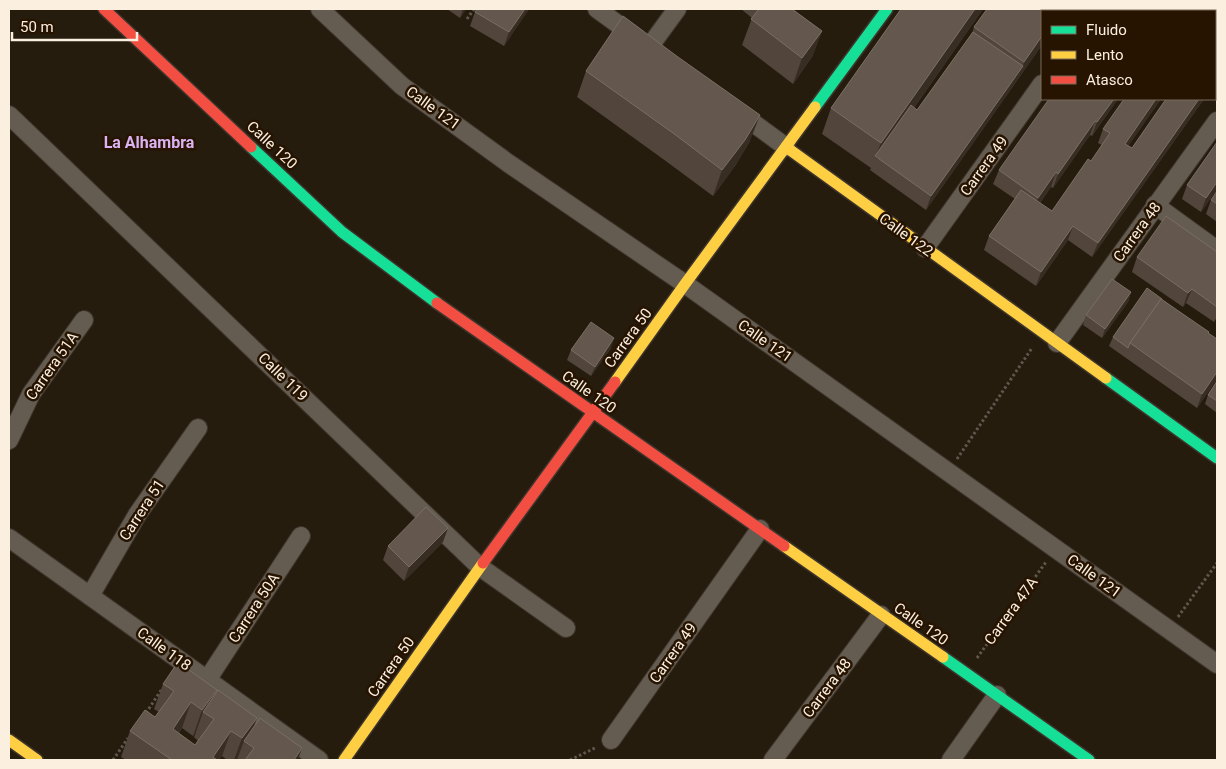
<svg xmlns="http://www.w3.org/2000/svg" width="1226" height="769" font-family="Roboto,sans-serif">
	<style>
		.park { fill: url(#park-dots) }
		.lines { fill: none; stroke-linecap: round; stroke-linejoin: round }
		.street-casing { stroke: #3e352c; stroke-width: 20 }
		.fast-casing { stroke: #3e352c; stroke-width: 14 }
		.slow-casing { stroke: #3e352c; stroke-width: 14 }
		.jam-casing { stroke: #3e352c; stroke-width: 14 }
		.path { stroke: #5f584e; stroke-width: 3; stroke-dasharray: 2.5 2.5; stroke-linecap: butt }
		.street { stroke: #645c51; stroke-width: 18 }
		.fast { stroke: #16e098; stroke-width: 11 }
		.slow { stroke: #ffcf43; stroke-width: 11 }
		.jam { stroke: #f24e42; stroke-width: 11 }
		.wall { fill: #51453c; fill-rule: evenodd }
		.shaded-wall { fill: #382d22 }
		.building { fill: #63574e; stroke: #7b6f64 }
		.labels { text-anchor: middle; dominant-baseline: central; stroke-width: 5; stroke-linejoin: round; paint-order: stroke }
		.street-label { font-size: 15px; fill: #fbefdf; stroke: #261300 }
		.neighbourhood-label { font-size: 16px; font-weight: bold; fill: #dbb2f3; stroke: #261300 }
	</style>
	<defs>
		<pattern id="park-dots" width="8" height="8" patternUnits="userSpaceOnUse" patternTransform="scale(1.25)"><rect width="8" height="8" fill="#393c1f"/><path d="M2 2h.1M6 6h.1" fill="none" stroke="#57583f" stroke-width="1.8" stroke-linecap="round"/></pattern>
	</defs>
	<rect width="100%" height="100%" fill="#261c0e"/>
	<polygon class="park" points="1188,9 1217,9 1217,30 1215,29 1215,11 1191,11"/>
	<g class="lines">
		<g class="street-casing">
			<g id="street">
				<polyline points="320,9 402,86 508,163 685,284 1217,664"/>
				<polyline points="597,9 637,38"/>
				<polyline points="1154,9 1157,11"/>
				<polyline points="1094,11 1096,9"/>
				<polyline points="650,46 677,9"/>
				<polyline points="737,111 786,147"/>
				<polyline points="9,115 480,567 566,628"/>
				<polyline points="1155,205 1217,250"/>
				<polyline points="925,248 1042,84"/>
				<polyline points="1057,343 1217,121"/>
				<polyline points="9,440 31,394 84,320"/>
				<polyline points="9,538 319,760"/>
				<polyline points="90,596 137,515 198,428"/>
				<polyline points="207,680 301,536"/>
				<polyline points="611,740 760,529"/>
				<polyline points="773,760 881,615"/>
				<polyline points="951,760 997,695"/>
			</g>
		</g>
		<g class="fast-casing">
			<g id="fast">
				<polyline points="815,107 887,9"/>
				<polyline points="251,147 342,232 437,303"/>
				<polyline points="1106,378 1217,458"/>
				<polyline points="943,657 1089,760"/>
			</g>
		</g>
		<g class="slow-casing">
			<g id="slow">
				<polyline points="786,147 1106,378"/>
				<polyline points="615,382 685,284 815,107"/>
				<polyline points="784,546 943,657"/>
				<polyline points="9,740 37,760"/>
				<polyline points="344,760 483,563"/>
			</g>
		</g>
		<g class="jam-casing">
			<g id="jam">
				<polyline points="104,9 251,147"/>
				<polyline points="437,303 784,546"/>
				<polyline points="483,563 615,382"/>
			</g>
		</g>
		<g class="path">
			<polyline points="467,19 474,9"/>
			<polyline points="957,459 1032,348"/>
			<polyline points="1178,617 1217,563"/>
			<polyline points="977,658 1046,562"/>
			<polyline points="146,713 162,689"/>
			<polyline points="113,760 128,738"/>
			<polyline points="570,760 597,747"/>
		</g>
		<use href="#street" class="street"/>
		<use href="#fast" class="fast"/>
		<use href="#slow" class="slow"/>
		<use href="#jam" class="jam"/>
	</g>
	<g class="wall">
		<polygon points="447,9 466,9 460,18"/>
		<polygon points="477,9 529,9 504,46 470,26 475,12"/>
		<polygon points="741,9 792,9 822,31 812,57 793,84 742,45 752,18"/>
		<polygon points="901,9 982,9 981,12 914,108 917,110 972,33 974,27 987,9 1061,9 1060,11 1042,11 1042,45 926,210 870,170 871,168 822,134 831,108"/>
		<polygon points="586,71 750,141 735,166 713,196 663,159 577,97"/>
		<polygon points="1118,99 1092,136 1090,135 1053,188 1051,187 1040,203 1052,211 1091,161 1102,145 1098,143 1103,129 1161,99 1128,146 1132,148 1166,99 1204,99 1092,257 1068,240 1036,286 984,250 989,236 1015,199 993,184 999,170"/>
		<polygon points="1187,185 1217,189 1201,212 1182,199"/>
		<polygon points="1217,191 1217,222 1206,214 1211,200"/>
		<polygon points="1217,252 1217,317 1214,322 1186,303 1183,307 1132,272 1137,257"/>
		<polygon points="1131,292 1128,302 1102,338 1083,325 1086,315"/>
		<polygon points="1162,299 1217,339 1217,379 1197,408 1109,346 1113,337"/>
		<polygon points="611,348 591,376 567,360 571,350"/>
		<polygon points="1217,381 1217,413 1205,404 1208,395"/>
		<polygon points="443,542 404,581 383,560 388,546"/>
		<path d="M163 684 217 690 215 695 253 727 298 760H237L238 757 236 760H227L222 756 219 760H126L121 757 130 731 155 717 159 712 154 709ZM182 728 193 736 196 732 194 737 198 741 195 745 179 733Z"/>
	</g>
	<g class="shaded-wall">
		<polygon points="463,9 466,9 460,18"/>
		<polygon points="525,9 529,9 504,46 509,32"/>
		<polygon points="975,9 982,9 981,12 878,159 875,157 881,143"/>
		<polygon points="822,31 812,57 793,84 802,58"/>
		<polygon points="1042,36 1042,45 926,210 931,196 1023,66 1024,62"/>
		<polygon points="1217,73 1217,79 1215,83 1215,76"/>
		<polygon points="1114,99 1118,99 1092,136 1097,122"/>
		<polygon points="1156,99 1161,99 1120,158 1125,144"/>
		<polygon points="1199,99 1204,99 1092,257 1098,243"/>
		<polygon points="760,115 750,141 735,166 713,196 722,170"/>
		<polygon points="1095,121 1090,135 1053,188 1058,174"/>
		<polygon points="1056,172 1051,187 1033,212 1038,198"/>
		<polygon points="1217,182 1217,189 1201,212 1206,198"/>
		<polygon points="1073,226 1068,240 1036,286 1041,272"/>
		<polygon points="1192,289 1186,303 1183,307 1188,293"/>
		<polygon points="1131,292 1128,302 1102,338 1105,329"/>
		<polygon points="614,338 611,348 591,376 595,367"/>
		<polygon points="1217,372 1217,379 1197,408 1202,394"/>
		<polygon points="448,528 443,542 404,581 409,567"/>
		<polygon points="217,690 208,715 203,712 196,732 193,736 202,710"/>
		<polygon points="191,702 182,728 163,755 173,729"/>
		<polygon points="257,718 248,743 244,741 238,757 236,760 234,760 242,738"/>
		<polygon points="231,731 222,756 219,760 212,760 213,757"/>
		<polygon points="302,748 298,760 294,760"/>
	</g>
	<g class="building">
		<polygon points="477,9 525,9 509,32 475,12"/>
		<polygon points="759,9 792,9 822,31 802,58 751,19"/>
		<polygon points="901,9 975,9 881,143 831,108"/>
		<polygon points="987,9 1059,9 1061,10 1060,11 1042,11 1042,36 1024,62 974,27"/>
		<polygon points="1116,9 1153,9 1156,11 1115,11"/>
		<polygon points="623,16 678,57 760,115 745,140 722,170 673,133 586,71"/>
		<polygon points="973,32 1023,66 931,196 875,156 911,105 917,110"/>
		<polygon points="1215,47 1217,48 1217,73 1215,76"/>
		<polygon points="1049,99 1114,99 1097,122 1095,121 1058,174 1056,172 1038,198 999,170"/>
		<polygon points="1124,99 1156,99 1125,144 1132,148 1166,99 1199,99 1098,243 1073,226 1041,272 989,236 1021,190 1052,211 1088,159 1091,161 1110,133 1103,129"/>
		<polygon points="1217,142 1217,182 1206,198 1187,185"/>
		<polygon points="1217,191 1217,204 1211,200"/>
		<polygon points="1166,216 1217,252 1217,307 1192,289 1188,293 1137,257"/>
		<polygon points="1112,279 1131,292 1105,329 1086,315"/>
		<polygon points="1147,288 1162,299 1161,299 1130,343 1128,348 1113,337"/>
		<polygon points="1161,299 1209,332 1208,333 1217,339 1217,372 1202,394 1130,343"/>
		<polygon points="591,322 614,338 595,367 571,350"/>
		<polygon points="1217,381 1217,401 1208,395"/>
		<polygon points="426,507 448,528 409,567 388,546"/>
		<polygon points="178,662 217,690 202,710 191,702 173,729 195,745 214,719 203,712 218,690 257,718 242,738 231,731 213,757 217,760 172,760 130,731 145,710 155,717 174,691 163,684"/>
		<polygon points="260,718 302,748 294,760 245,760 254,748 244,741"/>
	</g>
	<g class="labels">
		<g class="street-label">
			<text transform="translate(433 108) rotate(36)">Calle 121</text>
			<text transform="translate(272 145) rotate(43)">Calle 120</text>
			<text transform="translate(984 166) rotate(-54)">Carrera 49</text>
			<text transform="translate(1137 232) rotate(-54)">Carrera 48</text>
			<text transform="translate(906 235) rotate(36)">Calle 122</text>
			<text transform="translate(628 338) rotate(-54)">Carrera 50</text>
			<text transform="translate(765 341) rotate(35)">Calle 121</text>
			<text transform="translate(52 366) rotate(-55)">Carrera 51A</text>
			<text transform="translate(283 377) rotate(44)">Calle 119</text>
			<text transform="translate(589 392) rotate(35)">Calle 120</text>
			<text transform="translate(142 510) rotate(-57)">Carrera 51</text>
			<text transform="translate(1094 576) rotate(36)">Calle 121</text>
			<text transform="translate(254 608) rotate(-57)">Carrera 50A</text>
			<text transform="translate(1011 611) rotate(-54)">Carrera 47A</text>
			<text transform="translate(921 624) rotate(35)">Calle 120</text>
			<text transform="translate(164 649) rotate(36)">Calle 118</text>
			<text transform="translate(673 653) rotate(-55)">Carrera 49</text>
			<text transform="translate(391 667) rotate(-55)">Carrera 50</text>
			<text transform="translate(827 688) rotate(-53)">Carrera 48</text>
		</g>
		<g class="neighbourhood-label">
			<text x="149" y="142">La Alhambra</text>
		</g>
	</g>
	<rect width="1226" height="769" fill="none" stroke="#fbefdf" stroke-width="20"/>
	<rect x="1041" y="10" width="175" height="90" fill="#261300" stroke="#7b6b59"/>
	<rect x="1051" y="26" width="25" height="8" fill="#16e098" stroke="#7b6b59"/>
	<text x="1086" y="35" font-size="15" fill="#fbefdf">Fluido</text>
	<rect x="1051" y="51" width="25" height="8" fill="#ffcf43" stroke="#7b6b59"/>
	<text x="1086" y="60" font-size="15" fill="#fbefdf">Lento</text>
	<rect x="1051" y="76" width="25" height="8" fill="#f24e42" stroke="#7b6b59"/>
	<text x="1086" y="85" font-size="15" fill="#fbefdf">Atasco</text>
	<path d="M12 32v8h125v-8" fill="none" stroke="#fbefdf" stroke-width="2.5"/>
	<text x="20" y="32" font-size="15" fill="#fbefdf" stroke="#261300" stroke-width="4" paint-order="stroke">50 m</text>
</svg>
